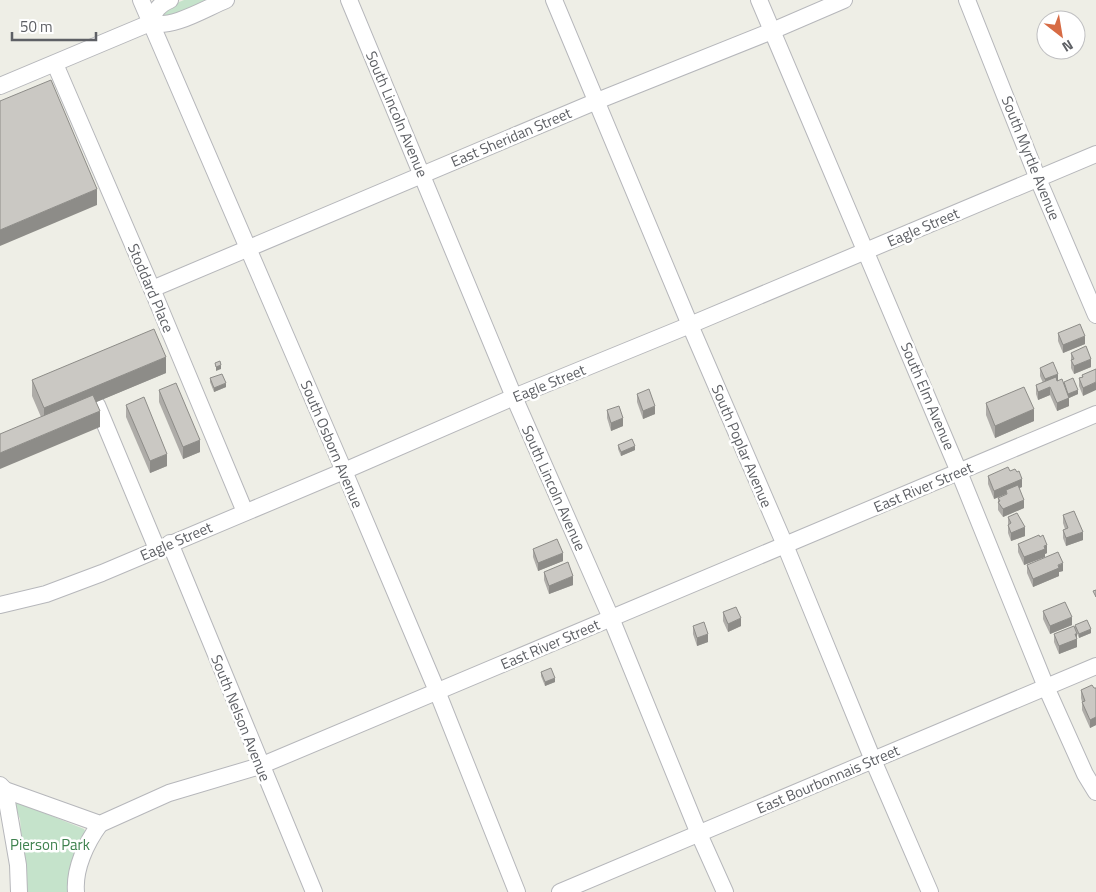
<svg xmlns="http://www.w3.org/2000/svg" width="1096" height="892" font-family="'Titillium Web',sans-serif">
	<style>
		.green { fill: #c5e3cb }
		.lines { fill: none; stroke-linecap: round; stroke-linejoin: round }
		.minor-casing { stroke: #b6b7bb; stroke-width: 18 }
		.minor { stroke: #fff; stroke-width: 16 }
		.wall { fill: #aeaca8 }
		.shaded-wall { fill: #8d8c88 }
		.building { fill: #cac8c3; stroke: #8d8c88 }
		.labels { text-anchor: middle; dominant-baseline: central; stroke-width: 5; stroke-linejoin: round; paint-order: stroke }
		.street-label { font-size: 15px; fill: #5e6065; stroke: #fff }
		.park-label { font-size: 15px; fill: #3f824f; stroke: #fff }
	</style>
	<rect width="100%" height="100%" fill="#eeeee6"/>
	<g class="green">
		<polygon points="184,0 213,0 164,20 160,10"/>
		<polygon points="12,800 84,829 86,833 71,892 26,892 20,819"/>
	</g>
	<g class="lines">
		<g class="minor-casing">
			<g id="minor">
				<polyline points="141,0 344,471 437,691 517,892"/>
				<polyline points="349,0 514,397 611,618 699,834 725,892"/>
				<polyline points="554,0 690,325 785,545 873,760 930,892"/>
				<polyline points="759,0 959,472 1046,687 1085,774 1096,792"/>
				<polyline points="967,0 1038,179 1096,315"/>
				<path d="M150 23C155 11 158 5 170 0"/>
				<polyline points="55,64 152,289 245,512"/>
				<path d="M0 86 150 23C173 29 204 9 226 0"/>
				<polyline points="152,289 597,101 772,31 844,0"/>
				<polyline points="97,405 157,549"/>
				<polyline points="170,543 314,892"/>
				<polyline points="0,605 46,594 102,573 344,471 514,397 690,325 1096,154"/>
				<polyline points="0,785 5,790 100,824 169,793 260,766 1096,414"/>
				<polyline points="5,790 18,865 19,892"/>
				<path d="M76 892C74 869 86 843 100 824"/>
				<polyline points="560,892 1096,666"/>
			</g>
		</g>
		<use href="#minor" class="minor"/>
	</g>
	<g class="wall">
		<polygon points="1058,333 1085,344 1063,353 1058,341"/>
		<polygon points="1071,353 1091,367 1074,374 1071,368"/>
		<polygon points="1040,368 1058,380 1064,383 1078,394 1069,398 1069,406 1057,411 1050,395 1038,400 1036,394 1036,385 1043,383 1040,376"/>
		<polygon points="1096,369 1083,396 1079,386 1079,378 1082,377 1082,375"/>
		<polygon points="166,373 96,402 100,427 41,417 32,396 32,380"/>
		<polygon points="210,378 226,387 214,392 210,382"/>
		<polygon points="159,390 200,452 183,459 159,402"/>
		<polygon points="637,394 655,414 643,419 637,402"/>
		<polygon points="986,403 1034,421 995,438 986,415"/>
		<polygon points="126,405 167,466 150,473 126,417"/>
		<polygon points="607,410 623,426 611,431 607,418"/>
		<polygon points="618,445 635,450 621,456 618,449"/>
		<polygon points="1010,471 1022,487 1019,488 1024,508 1003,517 998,510 998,498 1006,495 1006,494 994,499 988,484 988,476"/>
		<polygon points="1063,515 1083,540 1066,546 1063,538 1063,530 1065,529 1063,523"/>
		<polygon points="1008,517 1025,536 1011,541 1008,533"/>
		<polygon points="1018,544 1047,553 1045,554 1045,557 1024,565 1018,552"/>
		<polygon points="533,549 563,561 538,571 533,557"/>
		<polygon points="1027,565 1063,571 1059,572 1059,576 1033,587 1027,573"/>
		<polygon points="544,572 573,585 549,594 544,580"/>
		<polygon points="1043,611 1072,625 1050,634 1043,619"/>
		<polygon points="723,612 741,626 728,632 723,621"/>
		<polygon points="1075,625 1091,633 1079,638 1075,629"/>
		<polygon points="693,626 708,642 697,646 693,634"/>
		<polygon points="1054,634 1077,634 1077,647 1059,654 1054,642"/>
		<polygon points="541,672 555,682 545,686 541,676"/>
		<polygon points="1094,688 1096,688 1096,725 1090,728 1082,710 1082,702 1081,698 1081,690"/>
	</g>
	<g class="shaded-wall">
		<polygon points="97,189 97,205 0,246 0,230"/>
		<polygon points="1085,336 1085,344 1063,353 1063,345"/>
		<polygon points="166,357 166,373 44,424 44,408"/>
		<polygon points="1091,359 1091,367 1074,374 1074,366"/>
		<polygon points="221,365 221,369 216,371 216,367"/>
		<polygon points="1058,374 1058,382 1045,388 1045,379"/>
		<polygon points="1096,382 1096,390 1083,396 1083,388"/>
		<polygon points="226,383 226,387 214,392 214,388"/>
		<polygon points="1050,387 1050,395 1038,400 1038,392"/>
		<polygon points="1078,390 1078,394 1069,398 1069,406 1057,411 1057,403 1068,394"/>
		<polygon points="655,406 655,414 643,419 643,411"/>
		<polygon points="1034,409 1034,421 995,438 995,426"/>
		<polygon points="100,411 100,427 0,469 0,453"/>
		<polygon points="623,418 623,426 611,431 611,423"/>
		<polygon points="200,440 200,452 183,459 183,447"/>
		<polygon points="635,446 635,450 621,456 621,452"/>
		<polygon points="167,454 167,466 150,473 150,461"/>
		<polygon points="1022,479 1022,487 1007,493 1006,490 1006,494 994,499 994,491"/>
		<polygon points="1024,500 1024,508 1003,517 1003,509"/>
		<polygon points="1025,527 1025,536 1011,541 1011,533"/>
		<polygon points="1083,532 1083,540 1066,546 1066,538"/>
		<polygon points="1047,545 1047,553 1045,554 1045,557 1024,565 1024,557"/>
		<polygon points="563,553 563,561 538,571 538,563"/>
		<polygon points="1063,563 1063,571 1059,572 1059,576 1033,587 1033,579"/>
		<polygon points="573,576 573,585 549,594 549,586"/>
		<polygon points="1072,617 1072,625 1050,634 1050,626"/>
		<polygon points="741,618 741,626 728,632 728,624"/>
		<polygon points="1091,629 1091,633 1079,638 1079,634"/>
		<polygon points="708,634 708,642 697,646 697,638"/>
		<polygon points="1075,634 1077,634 1077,647 1059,654 1059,646"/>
		<polygon points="555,678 555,682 545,686 545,682"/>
		<polygon points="1096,717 1096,725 1090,728 1090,720"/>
	</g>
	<g class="building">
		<polygon points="51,80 97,189 0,230 0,101"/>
		<polygon points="1080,324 1085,336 1063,345 1058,333"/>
		<polygon points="154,329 166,357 44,408 32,380"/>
		<polygon points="1086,346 1091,359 1074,366 1071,360 1074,359 1071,353"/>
		<polygon points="220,361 221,365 216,367 215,363"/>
		<polygon points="1053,362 1058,374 1045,379 1040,368"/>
		<polygon points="1096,369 1096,382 1083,388 1079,378 1083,377 1082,375"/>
		<polygon points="222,374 226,383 214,388 210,378"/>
		<polygon points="1056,377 1057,381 1062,379 1069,398 1057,403 1050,387 1038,392 1036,385"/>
		<polygon points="1073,378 1078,390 1068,394 1064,382"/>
		<polygon points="176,383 200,440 183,447 159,390"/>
		<polygon points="1024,387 1034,409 995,426 986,403"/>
		<polygon points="649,389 655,406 643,411 637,394"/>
		<polygon points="93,395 100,411 0,453 0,434"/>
		<polygon points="144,397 167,454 150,461 126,405"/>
		<polygon points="619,406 623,418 611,423 607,410"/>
		<polygon points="632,439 635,446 621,452 618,445"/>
		<polygon points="1008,467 1010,471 1015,469 1017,472 1019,471 1022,479 994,491 988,476"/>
		<polygon points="1018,485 1024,500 1003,509 998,502 1000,501 998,498 1007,494 1006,490"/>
		<polygon points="1074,511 1083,532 1066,538 1063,530 1068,528 1063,515"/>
		<polygon points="1017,513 1025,527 1011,533 1008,525 1011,523 1008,517"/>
		<polygon points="1039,535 1040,537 1043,535 1047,545 1044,546 1045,549 1024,557 1018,544"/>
		<polygon points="557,539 563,553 538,563 533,549"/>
		<polygon points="1058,552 1063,563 1058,565 1059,568 1033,579 1027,565"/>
		<polygon points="568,562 573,576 549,586 544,572"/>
		<polygon points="1096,590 1096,597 1093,591"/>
		<polygon points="1065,602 1072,617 1050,626 1043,611"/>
		<polygon points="736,607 741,618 728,624 723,612"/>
		<polygon points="1087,620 1091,629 1079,634 1075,625"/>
		<polygon points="704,622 708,634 697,638 693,626"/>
		<polygon points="1074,626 1077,634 1075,634 1077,639 1059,646 1054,634"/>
		<polygon points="551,668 555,678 545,682 541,672"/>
		<polygon points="1092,685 1094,688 1096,688 1096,717 1090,720 1082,702 1085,701 1081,690"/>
	</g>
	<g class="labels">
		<g class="street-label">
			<text transform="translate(397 114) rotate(67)">South Lincoln Avenue</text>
			<text transform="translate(511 137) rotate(-23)">East Sheridan Street</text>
			<text transform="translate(1031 158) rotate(68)">South Myrtle Avenue</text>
			<text transform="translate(923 227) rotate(-23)">Eagle Street</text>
			<text transform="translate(151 288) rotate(67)">Stoddard Place</text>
			<text transform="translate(549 383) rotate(-22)">Eagle Street</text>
			<text transform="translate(928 396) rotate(67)">South Elm Avenue</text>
			<text transform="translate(332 444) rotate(67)">South Osborn Avenue</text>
			<text transform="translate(742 446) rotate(67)">South Poplar Avenue</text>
			<text transform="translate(923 487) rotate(-23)">East River Street</text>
			<text transform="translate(554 488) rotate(66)">South Lincoln Avenue</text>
			<text transform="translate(176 541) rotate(-23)">Eagle Street</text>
			<text transform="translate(550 644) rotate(-23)">East River Street</text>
			<text transform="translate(241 718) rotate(68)">South Nelson Avenue</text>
			<text transform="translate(828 779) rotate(-23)">East Bourbonnais Street</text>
		</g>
		<g class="park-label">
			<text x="50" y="844">Pierson Park</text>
		</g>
	</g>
	<g transform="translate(1061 35) rotate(149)"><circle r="24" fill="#ffffff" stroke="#bfbfc1"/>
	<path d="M0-4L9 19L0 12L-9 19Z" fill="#d76b44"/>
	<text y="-8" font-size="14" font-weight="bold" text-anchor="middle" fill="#5e6065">N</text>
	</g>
	<path d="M12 32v8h84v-8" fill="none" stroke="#5e6065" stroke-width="2.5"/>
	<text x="20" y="32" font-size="15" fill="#5e6065" stroke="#ffffff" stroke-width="4" paint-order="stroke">50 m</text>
</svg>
